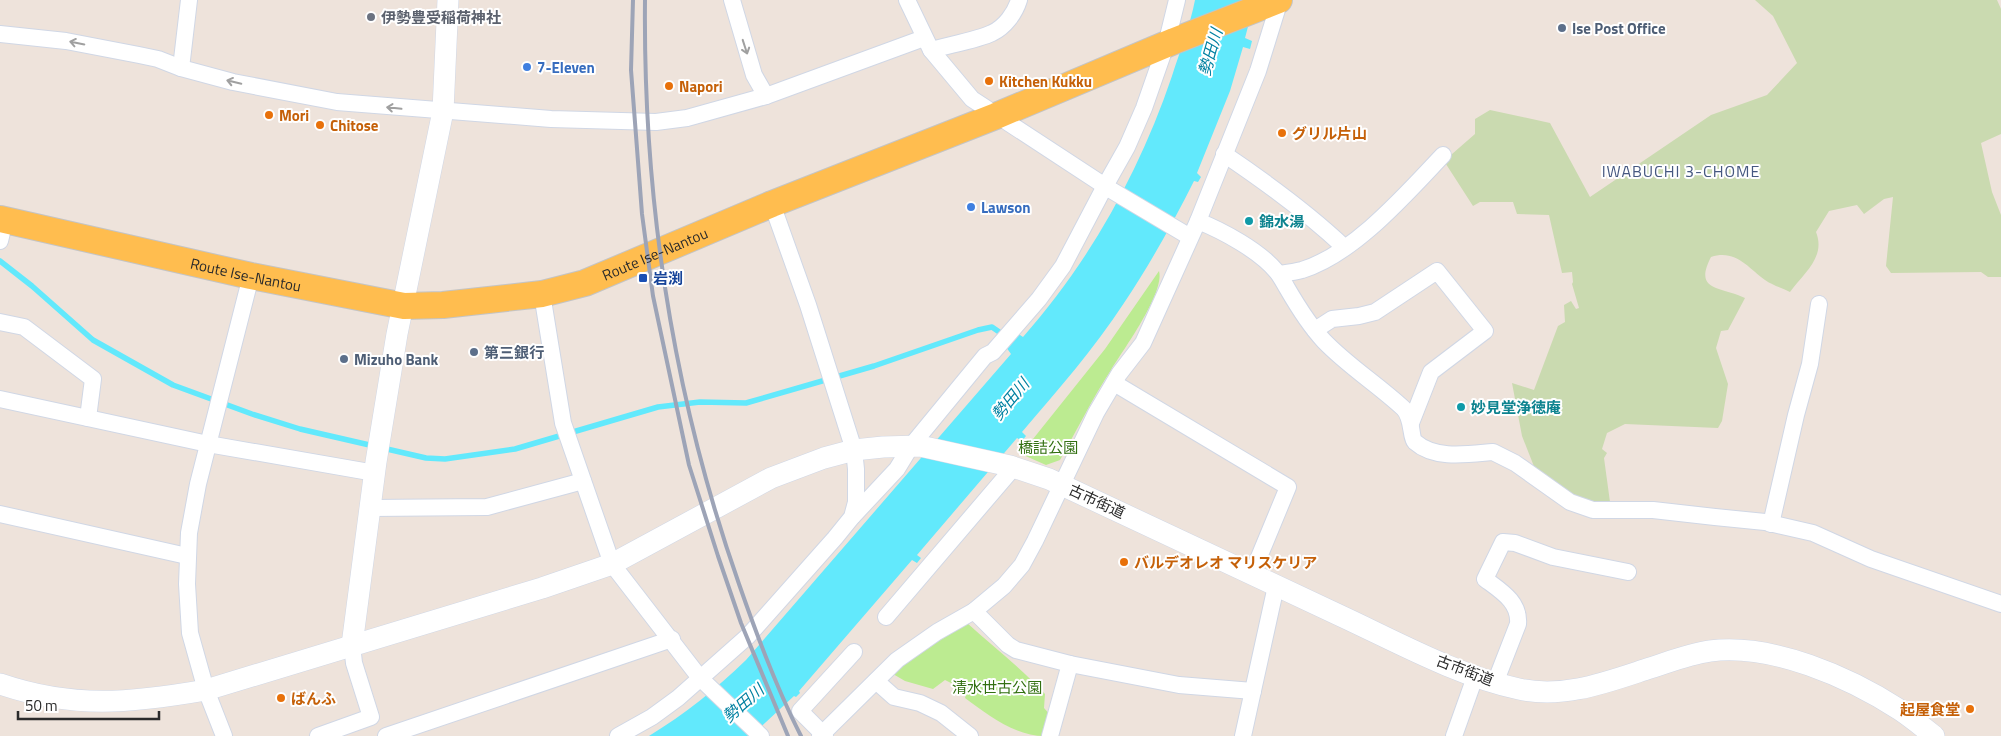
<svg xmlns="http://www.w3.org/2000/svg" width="2001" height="736" font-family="'Titillium Web','Noto Sans JP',sans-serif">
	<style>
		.green { fill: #bceb91 }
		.cemetery { fill: #cadab0 }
		.water { fill: #62e9fc }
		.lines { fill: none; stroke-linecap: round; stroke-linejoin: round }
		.stream { stroke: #62e9fc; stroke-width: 5.5 }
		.minor-casing { stroke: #d0d7e5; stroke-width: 18 }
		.tertiary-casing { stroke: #d0d7e5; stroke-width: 22 }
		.primary-casing { stroke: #c4c4c4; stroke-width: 28 }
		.minor { stroke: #fff; stroke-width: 16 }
		.tertiary { stroke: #fff; stroke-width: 21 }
		.primary { stroke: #ffbd4f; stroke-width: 26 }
		.rail { stroke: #9da4b7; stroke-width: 4 }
		.oneway { stroke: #a0a0a0 }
		.worship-dot { fill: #6b7280; stroke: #fff; stroke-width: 2 }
		.service-dot { fill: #5c6f8a; stroke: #fff; stroke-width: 2 }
		.shop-dot { fill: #3f7fe0; stroke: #fff; stroke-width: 2 }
		.food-dot { fill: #e8710a; stroke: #fff; stroke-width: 2 }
		.culture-dot { fill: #0f9aa8; stroke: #fff; stroke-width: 2 }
		.transit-dot { fill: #1a4fb4; stroke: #fff; stroke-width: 2 }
		.labels { text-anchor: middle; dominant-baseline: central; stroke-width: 4; stroke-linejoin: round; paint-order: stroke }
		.worship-label { font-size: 15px; font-weight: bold; fill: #5b616d; stroke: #fff; text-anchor: start }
		.service-label { font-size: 15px; font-weight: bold; fill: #4e5e75; stroke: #fff; text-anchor: start }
		.shop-label { font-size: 15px; font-weight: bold; fill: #366cbe; stroke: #fff; text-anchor: start }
		.food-label { font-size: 15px; font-weight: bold; fill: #c56008; stroke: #fff; text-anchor: start }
		.culture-label { font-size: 15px; font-weight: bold; fill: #0d838f; stroke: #fff; text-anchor: start }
		.street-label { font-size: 15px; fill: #2b2b2b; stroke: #fff }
		.transit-label { font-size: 15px; font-weight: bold; fill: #164399; stroke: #fff; text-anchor: start }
		.park-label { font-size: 15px; fill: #337012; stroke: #fff }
		.water-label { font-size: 16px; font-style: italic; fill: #0181a1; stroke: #fff }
		.neighbourhood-label { font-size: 16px; letter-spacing: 1px; fill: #465880; stroke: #fff }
	</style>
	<rect width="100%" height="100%" fill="#eee3db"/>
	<g class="green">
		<path d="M1159 271C1165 293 1123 350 1111 370 1092 399 1077 430 1060 460L1046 465 1021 454 1105 349Z"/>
		<path d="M966 622C992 646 1020 667 1045 694L1044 708 1051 716 1045 736C1015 736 988 715 965 698L967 691 945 680 933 689 905 681 893 674 910 658Z"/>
	</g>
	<path class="cemetery" d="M1755 0H1997L2001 9V134L1981 143 1992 192 2001 215V277H1988L1981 272 1891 273 1886 266 1893 197 1884 199 1864 214 1857 205 1829 211 1816 232C1826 257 1804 273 1790 292 1782 288 1772 285 1765 280 1748 268 1736 249 1711 257 1693 292 1721 286 1745 298L1728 330 1721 331 1716 348 1728 384 1722 421 1718 428 1625 424 1607 433 1602 449 1607 453 1604 458 1610 502H1592L1569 497 1535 469 1522 436 1512 383 1534 390 1558 326 1565 322 1564 305 1571 301 1576 309 1579 308 1572 284 1573 282 1572 272 1562 273 1549 215 1517 214 1513 202H1480L1473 206 1444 161 1475 134V119L1490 110 1550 123 1590 197 1711 115 1767 95 1797 63 1773 16Z"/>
	<path class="water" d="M1195 0H1255L1245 38 1252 41 1250 49 1243 47 1230 91 1197 173 1201 177 1198 182 1194 181C1173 223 1150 264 1124 303 1094 349 1057 391 1022 432L1026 436 1022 441 1017 438 917 555 921 558 917 563 912 560 799 691 800 693 796 697 794 696 751 736H649C685 714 716 689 746 660L1011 354 1006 347 1017 333 1023 337C1090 261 1139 173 1172 76 1180 51 1190 26 1195 0Z"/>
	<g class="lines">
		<polyline class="stream" points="0,261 32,286 93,340 173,385 252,414 300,429 426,458 445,459 515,449 658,407 700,402 746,403 874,366 978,330 992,327 1005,336"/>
		<g class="minor-casing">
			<g id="minor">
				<polyline points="732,0 754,75 766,96"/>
				<polyline points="907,0 931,50 972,99 1111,190 1190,237"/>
				<polyline points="0,34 66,41 139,55 158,59 181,68 233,82 337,102 551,119 656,122 687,118 766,96 924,38"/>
				<path d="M931 50C948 45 978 40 992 33 1005 27 1015 13 1019 0"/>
				<polyline points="181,68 189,0"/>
				<path d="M1224 154C1267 183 1307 212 1344 247"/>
				<path d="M1198 221C1223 231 1260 251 1277 272 1281 277 1284 283 1287 288 1298 307 1309 325 1324 341 1348 366 1377 384 1403 408 1413 417 1410 437 1415 442 1435 460 1469 454 1493 452L1515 463 1570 502 1593 510H1653L1715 517 1765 522 1813 533 1871 559 2001 604"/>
				<polyline points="0,241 5,220"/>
				<path d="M1279 274C1286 273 1294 272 1302 270 1354 254 1406 194 1443 155"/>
				<polyline points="542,294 563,423 612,564 700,678 761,736"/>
				<polyline points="0,322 24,327 93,379 88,418"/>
				<polyline points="1315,330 1332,319 1359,316 1375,312 1437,271 1485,331 1431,372 1411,423"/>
				<polyline points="1114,383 1288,487 1252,574"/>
				<polyline points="0,399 208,444 375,473"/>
				<polyline points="370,508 487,507 583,481"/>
				<polyline points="0,514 187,556"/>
				<polyline points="853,516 897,469 911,446 985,356 993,352 1039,299 1063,266 1105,186 1127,147 1144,108 1166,45 1177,0"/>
				<polyline points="1771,524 1796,415 1810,364 1819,304"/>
				<polyline points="974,611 1008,645 1016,650 1070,664 1179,685 1253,691"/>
				<polyline points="886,617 1014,467"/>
				<polyline points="876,681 894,697 920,703 941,713 970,736"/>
				<path d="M1495 683 1518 624C1520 602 1501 591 1485 579L1503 542 1515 543 1553 557 1628 572"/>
				<polyline points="224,736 206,690 190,633 187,584 189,533 198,484 251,276"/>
				<polyline points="318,736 371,717 354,663 352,645"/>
				<polyline points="386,736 672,639"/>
				<polyline points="618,736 652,717 678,698 748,636 835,538 852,517 856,502 856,469 854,450 808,305 772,204"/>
				<polyline points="820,736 897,660 937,632 974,611 1004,586 1022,565 1035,541 1096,413 1119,374 1143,343 1198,221 1258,71 1280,0"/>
				<polyline points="825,736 800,711 854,652"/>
				<polyline points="1050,736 1070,664"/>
				<polyline points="1243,736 1276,586"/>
				<polyline points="1454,736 1475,677"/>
			</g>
		</g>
		<g class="tertiary-casing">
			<g id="tertiary">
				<polyline points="352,645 376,462 397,334 443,111 448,0"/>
				<path d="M0 684C73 709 131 703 206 690L542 588 612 564 771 478 824 458 854 450 883 447 920 446 1010 466 1049 479C1147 524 1244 570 1341 616 1397 642 1458 676 1519 689 1564 699 1607 682 1650 668 1669 662 1689 654 1710 651 1772 643 1849 677 1900 710 1912 718 1923 727 1934 736"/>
			</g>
		</g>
		<g class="primary-casing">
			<g id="primary">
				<path id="s1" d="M0 219 251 276 404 306 443 305 542 294 585 283 772 204 996 116 1174 41 1279 0"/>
			</g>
		</g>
		<use href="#minor" class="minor"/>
		<use href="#tertiary" class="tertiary"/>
		<use href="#primary" class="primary"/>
		<g class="rail">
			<polyline points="633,0 631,70 642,214 653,296 689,465 718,556 741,623 788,736"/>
			<path d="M645 0C643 199 673 396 739 584 757 636 776 687 801 736"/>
		</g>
	</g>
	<defs><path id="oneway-shaft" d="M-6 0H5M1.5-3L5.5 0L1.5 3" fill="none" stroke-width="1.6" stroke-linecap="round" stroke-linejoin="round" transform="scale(1.25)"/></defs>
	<g class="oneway">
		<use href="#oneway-shaft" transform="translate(77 43) rotate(-169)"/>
		<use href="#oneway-shaft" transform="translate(745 47) rotate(72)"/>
		<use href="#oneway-shaft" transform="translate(234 82) rotate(-167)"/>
		<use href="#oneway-shaft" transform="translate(394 108) rotate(-174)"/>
	</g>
	<circle class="worship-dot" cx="371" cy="17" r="5"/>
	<g class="service-dot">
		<circle cx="1562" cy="28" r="5"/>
		<circle cx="474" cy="352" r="5"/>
		<circle cx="344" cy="359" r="5"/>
	</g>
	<g class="shop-dot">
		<circle cx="527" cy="67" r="5"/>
		<circle cx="971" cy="207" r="5"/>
	</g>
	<g class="food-dot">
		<circle cx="989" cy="81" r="5"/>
		<circle cx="669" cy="86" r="5"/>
		<circle cx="269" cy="115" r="5"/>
		<circle cx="320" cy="125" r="5"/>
		<circle cx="1282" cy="133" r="5"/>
		<circle cx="1124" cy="562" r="5"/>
		<circle cx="281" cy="698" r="5"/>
		<circle cx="1970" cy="709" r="5"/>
	</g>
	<g class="culture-dot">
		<circle cx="1249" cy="221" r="5"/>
		<circle cx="1461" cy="407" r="5"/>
	</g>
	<rect class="transit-dot" x="638" y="273" width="10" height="10" rx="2.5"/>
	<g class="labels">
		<g class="worship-label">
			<text x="381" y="17">伊勢豊受稲荷神社</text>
		</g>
		<g class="service-label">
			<text x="1572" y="28">Ise Post Office</text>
			<text x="484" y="352">第三銀行</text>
			<text x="354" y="359">Mizuho Bank</text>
		</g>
		<g class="shop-label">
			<text x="537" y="67">7-Eleven</text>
			<text x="981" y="207">Lawson</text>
		</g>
		<g class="food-label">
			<text x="999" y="81">Kitchen Kukku</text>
			<text x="679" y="86">Napori</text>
			<text x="279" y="115">Mori</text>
			<text x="330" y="125">Chitose</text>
			<text x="1292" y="133">グリル片山</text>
			<text x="1134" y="562">バルデオレオ マリスケリア</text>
			<text x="291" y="698">ばんふ</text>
			<text x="1960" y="709" text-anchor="end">起屋食堂</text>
		</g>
		<g class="culture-label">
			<text x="1259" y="221">錦水湯</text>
			<text x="1471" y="407">妙見堂浄徳庵</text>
		</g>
		<g class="street-label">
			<text stroke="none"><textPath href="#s1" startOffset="672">Route Ise-Nantou</textPath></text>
			<text stroke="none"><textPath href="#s1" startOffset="252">Route Ise-Nantou</textPath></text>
			<text transform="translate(1097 501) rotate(25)">古市街道</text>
			<text transform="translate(1465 670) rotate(21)">古市街道</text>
		</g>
		<g class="transit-label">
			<text x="653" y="278">岩渕</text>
		</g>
		<g class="park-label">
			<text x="1048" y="447">橋詰公園</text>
			<text x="997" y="687">清水世古公園</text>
		</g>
		<g class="water-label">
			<text transform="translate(1210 52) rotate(-74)">勢田川</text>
			<text transform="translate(1010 399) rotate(-50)">勢田川</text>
			<text transform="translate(743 703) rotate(-41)">勢田川</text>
		</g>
		<g class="neighbourhood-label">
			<text x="1681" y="171">IWABUCHI 3-CHOME</text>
		</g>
	</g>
	<path d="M18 711v8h141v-8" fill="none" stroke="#2b2b2b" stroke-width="2.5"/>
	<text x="25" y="711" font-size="15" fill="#2b2b2b" stroke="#ffffff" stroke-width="4" paint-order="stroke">50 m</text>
</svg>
